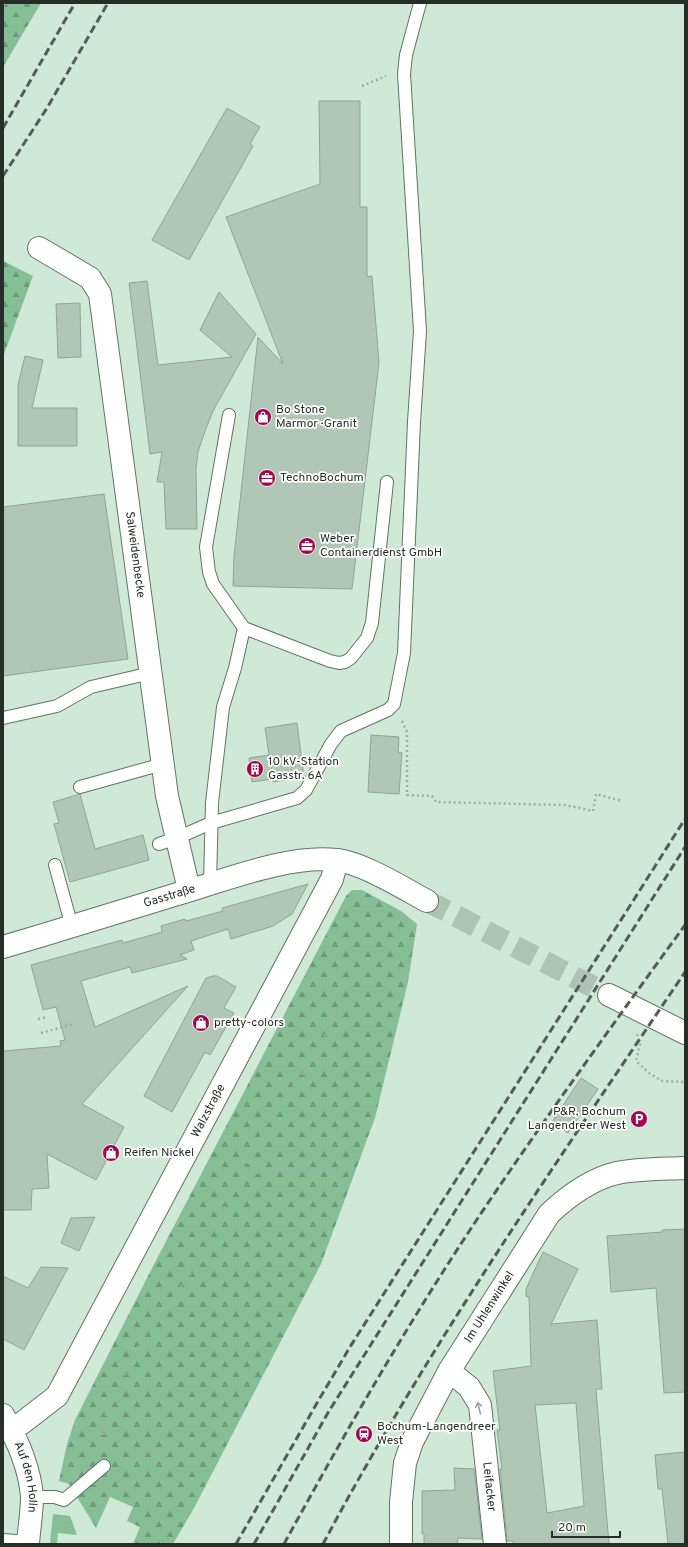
<svg xmlns="http://www.w3.org/2000/svg" width="688" height="1547" font-family="Overpass,sans-serif">
	<style>
		.green { fill: #86be95 }
		.forest { fill: url(#forest-firs) }
		.building { fill: #afc7b4; stroke: #8ea593; fill-rule: evenodd }
		.lines { fill: none; stroke-linecap: round; stroke-linejoin: round }
		.secondary-tunnel { stroke: #aec4b3; stroke-width: 22; stroke-dasharray: 22 11; stroke-linecap: butt }
		.lane-casing { stroke: #5f7564; stroke-width: 14 }
		.street-casing { stroke: #5f7564; stroke-width: 24 }
		.secondary-casing { stroke: #5f7564; stroke-width: 24 }
		.path { stroke: #9bafa0; stroke-width: 2.5; stroke-dasharray: 2 3; stroke-linecap: butt }
		.lane { stroke: #fff; stroke-width: 12 }
		.street { stroke: #fff; stroke-width: 22 }
		.secondary { stroke: #fff; stroke-width: 22 }
		.rail { stroke: #515e54; stroke-width: 3; stroke-dasharray: 8 4; stroke-linecap: butt }
		.oneway { stroke: #9da19e }
		.labels { text-anchor: middle; dominant-baseline: central; stroke-width: 3.5; stroke-linejoin: round; paint-order: stroke }
		.poi-label { font-size: 12px; fill: #252e27; stroke: #fff; text-anchor: start }
		.street-label { font-size: 12px; fill: #252e27; stroke: #fff }
	</style>
	<defs>
		<pattern id="forest-firs" width="22" height="20" patternUnits="userSpaceOnUse"><rect width="22" height="20" fill="#86be95"/><path d="M5 1l3.5 6h-7zM16 11l3.5 6h-7z" fill="#6d9b7a"/></pattern>
	</defs>
	<rect width="100%" height="100%" fill="#d0e9d6"/>
	<polygon class="green" points="53,1514 70,1516 77,1535 58,1533 57,1544 50,1544"/>
	<g class="forest">
		<polygon points="6,3 41,3 3,67 3,7"/>
		<polygon points="3,261 33,276 3,357"/>
		<polygon points="352,890 362,890 401,911 417,924 408,982 375,1118 321,1264 194,1508 173,1544 133,1544 140,1527 127,1521 133,1507 110,1497 96,1528 69,1484 59,1481 67,1444 75,1420 149,1274 346,896"/>
	</g>
	<g class="building">
		<polygon points="319,101 360,101 360,207 367,207 367,277 372,276 379,363 352,589 233,586 234,556 258,337 283,364 226,217 320,184"/>
		<polygon points="227,108 260,127 250,144 253,146 189,260 152,240"/>
		<polygon points="147,281 158,365 232,357 200,330 219,292 256,334 213,411 205,431 198,452 196,469 197,529 166,529 164,482 157,482 162,452 150,454 129,283"/>
		<polygon points="80,303 81,357 58,358 56,304"/>
		<polygon points="25,356 43,360 32,408 77,408 77,446 18,446 18,385"/>
		<polygon points="104,494 128,659 3,676 3,507"/>
		<polygon points="297,723 304,777 273,782 273,779 252,782 249,758 269,755 265,728"/>
		<polygon points="371,735 399,737 398,752 402,753 399,794 368,792"/>
		<polygon points="80,794 95,849 143,835 149,860 70,882 54,824 59,823 53,802"/>
		<polygon points="308,884 292,914 273,926 231,939 228,929 191,941 194,950 180,955 187,959 132,973 130,967 81,981 95,1027 188,986 82,1104 124,1127 96,1180 47,1154 49,1188 32,1189 31,1210 3,1210 3,1051 61,1046 60,1041 65,1040 56,1007 43,1010 31,965 122,940 123,943 162,932 161,926 185,919 186,921 223,911 222,908"/>
		<polygon points="213,976 217,976 236,987 224,1008 234,1013 210,1055 205,1052 172,1112 144,1096 206,978"/>
		<polygon points="581,1078 598,1089 568,1133 552,1122"/>
		<polygon points="95,1217 79,1251 61,1243 71,1218"/>
		<polygon points="685,1229 685,1392 664,1393 656,1288 611,1292 607,1236 662,1232 662,1230"/>
		<path d="M543 1252 578 1269 551 1324 597 1320 602 1389H596L609 1544H514L513 1541H507L500 1469H502L497 1430H500L493 1371 531 1366 529 1297 526 1296V1289ZM576 1403 584 1506 547 1513 535 1405Z"/>
		<polygon points="41,1267 68,1268 24,1350 3,1339 3,1276 28,1288"/>
		<polygon points="685,1452 685,1544 668,1544 662,1489 658,1489 655,1455"/>
		<polygon points="454,1468 474,1469 482,1539 458,1538 457,1544 424,1544 424,1534 422,1534 422,1491 455,1490"/>
	</g>
	<g class="lines">
		<polyline class="secondary-tunnel" points="427,901 609,995"/>
		<g class="lane-casing">
			<g id="lane">
				<polyline points="229,415 206,547 209,572 213,584 244,628 330,661 339,663 345,662 351,658 367,638 372,623 387,482"/>
				<polyline points="3,718 57,706 91,687 151,673"/>
				<polyline points="80,787 163,764"/>
				<polyline points="159,844 177,838 211,823 297,798 306,790 331,744 341,731 388,710 394,704 404,653 414,422 420,331 404,74 406,55 420,3"/>
				<polyline points="55,865 72,927"/>
				<polyline points="210,884 212,803 223,707 235,668 244,628"/>
				<polyline points="32,1497 55,1497 64,1500 104,1466"/>
				<polyline points="3,1540 28,1542"/>
			</g>
		</g>
		<g class="street-casing">
			<g id="street">
				<path id="s1" d="M39 248 90 278 100 294 167 796 189 890"/>
				<path id="s2" d="M449 1371 469 1387 480 1405 495 1544"/>
				<path id="s3" d="M11 1428 22 1423 57 1396 332 879 337 860"/>
				<path id="s4" d="M401 1544V1502L405 1463 412 1442 449 1371 549 1214C568 1196 591 1179 617 1173 636 1169 665 1169 685 1168"/>
			</g>
		</g>
		<g class="secondary-casing">
			<g id="secondary">
				<path id="s5" d="M3 947C67 928 131 908 194 889 236 876 293 855 336 860 361 862 403 888 427 901"/>
				<polyline points="609,995 685,1033"/>
				<path id="s6" d="M3 1415C17 1439 30 1469 32 1497 32 1512 29 1529 28 1544"/>
			</g>
		</g>
		<g class="path">
			<polyline points="362,86 386,76"/>
			<polyline points="402,721 407,732 407,795 432,796 436,802 565,805 593,811 596,794 622,801"/>
			<polyline points="38,1019 47,1017"/>
			<polyline points="41,1033 74,1024"/>
			<polyline points="637,1034 640,1044 636,1061 649,1073 662,1081 685,1082"/>
			<polyline points="555,1118 560,1112"/>
			<polyline points="572,1130 574,1126"/>
			<polyline points="242,1174 317,1169 336,1172"/>
			<polyline points="104,1450 103,1420 143,1337 193,1270 273,1112 312,1061 343,999"/>
			<polyline points="120,1462 168,1448"/>
		</g>
		<use href="#lane" class="lane"/>
		<use href="#street" class="street"/>
		<use href="#secondary" class="secondary"/>
		<g class="rail">
			<polyline points="3,128 75,3"/>
			<polyline points="3,176 47,108 108,3"/>
			<polyline points="236,1544 317,1403 350,1347 685,819"/>
			<polyline points="254,1544 329,1411 685,847"/>
			<path d="M284 1544C348 1427 415 1311 490 1200 553 1107 619 1016 685 925"/>
			<path d="M323 1544C429 1345 559 1159 685 972"/>
		</g>
	</g>
	<defs><path id="oneway-shaft" d="M-6 0H5M1.5-3L5.5 0L1.5 3" fill="none" stroke-width="1.6" stroke-linecap="round" stroke-linejoin="round"/></defs>
	<use class="oneway" href="#oneway-shaft" transform="translate(479 1408) rotate(-104)"/>
	<defs>
		<g id="shop-disc" transform="scale(0.9)"><circle r="9.5" fill="#9f084f" stroke="#fff"/><path d="M-5-2.5h2.3a2.7 3.5 0 0 1 5.4 0H5L5.5 6h-11ZM-1.5-2.5h3a1.5 2.3 0 0 0-3 0Z" fill="#fff"/></g>
		<g id="office-disc" transform="scale(0.9)"><circle r="9.5" fill="#9f084f" stroke="#fff"/><path d="M-6-3h4V-5.5h4V-3h4V5H-6ZM-1-4.5V-3h2v-1.5ZM-6 0V1H6V0Z" fill="#fff"/></g>
		<g id="building-disc" transform="scale(0.9)"><circle r="9.5" fill="#9f084f" stroke="#fff"/><path d="M-4-6H4V6H1V3H-1V6H-4ZM-2.5-4.3h1.7v1.8h-1.7ZM.8-4.3h1.7v1.8H.8ZM-2.5-1h1.7V.8h-1.7ZM.8-1h1.7V.8H.8Z" fill="#fff"/></g>
		<g id="parking-disc" transform="scale(0.9)"><circle r="9.5" fill="#9f084f" stroke="#fff"/><path d="M-3.5-5.5H1a3.5 3.5 0 0 1 0 7H-1V5.5H-3.5ZM-1-3.4V-.6H.8a1.4 1.4 0 0 0 0-2.8Z" fill="#fff"/></g>
		<g id="station-disc" transform="scale(0.9)"><circle r="9.5" fill="#9f084f" stroke="#fff"/><path d="M-3-6H3Q5-6 5-4V2Q5 4 3 4L4.5 6H3L1.5 4h-3L-3 6H-4.5L-3 4Q-5 4-5 2V-4Q-5-6-3-6ZM-3.5-4v3h7v-3ZM-3.5 1v1.5H-2V1ZM2 1v1.5H3.5V1Z" fill="#fff"/></g>
	</defs>
	<g fill-rule="evenodd">
		<use href="#shop-disc" x="263" y="417"/>
		<use href="#office-disc" x="267" y="478"/>
		<use href="#office-disc" x="307" y="546"/>
		<use href="#building-disc" x="255" y="769"/>
		<use href="#shop-disc" x="201" y="1023"/>
		<use href="#parking-disc" x="639" y="1119"/>
		<use href="#shop-disc" x="111" y="1153"/>
		<use href="#station-disc" x="364" y="1434"/>
	</g>
	<g class="labels">
		<g class="poi-label">
			<text x="276" y="410">Bo Stone<tspan x="276" dy="14">Marmor · Granit</tspan></text>
			<text x="280" y="478">TechnoBochum</text>
			<text x="320" y="539">Weber<tspan x="320" dy="14">Containerdienst GmbH</tspan></text>
			<text x="268" y="762">10 kV-Station<tspan x="268" dy="14">Gasstr. 6A</tspan></text>
			<text x="214" y="1023">pretty-colors</text>
			<text x="626" y="1112" text-anchor="end">P&amp;R, Bochum<tspan x="626" dy="14">Langendreer West</tspan></text>
			<text x="124" y="1153">Reifen Nickel</text>
			<text x="377" y="1427">Bochum-Langendreer<tspan x="377" dy="14">West</tspan></text>
		</g>
		<g class="street-label">
			<text stroke="none"><textPath href="#s1" startOffset="341">Salweidenbecke</textPath></text>
			<text stroke="none"><textPath href="#s5" startOffset="174">Gasstraße</textPath></text>
			<text stroke="none"><textPath href="#s3" startOffset="379">Walzstraße</textPath></text>
			<text stroke="none"><textPath href="#s4" startOffset="259">Im Uhlenwinkel</textPath></text>
			<text stroke="none"><textPath href="#s6" startOffset="67">Auf den Holln</textPath></text>
			<text stroke="none"><textPath href="#s2" startOffset="129">Leifacker</textPath></text>
		</g>
	</g>
	<rect width="688" height="1547" fill="none" stroke="#252e27" stroke-width="8"/>
	<path d="M552 1531v6h68v-6" fill="none" stroke="#252e27" stroke-width="2"/>
	<text x="558" y="1531" font-size="12" fill="#252e27" stroke="#ffffff" stroke-width="3" paint-order="stroke">20 m</text>
</svg>
